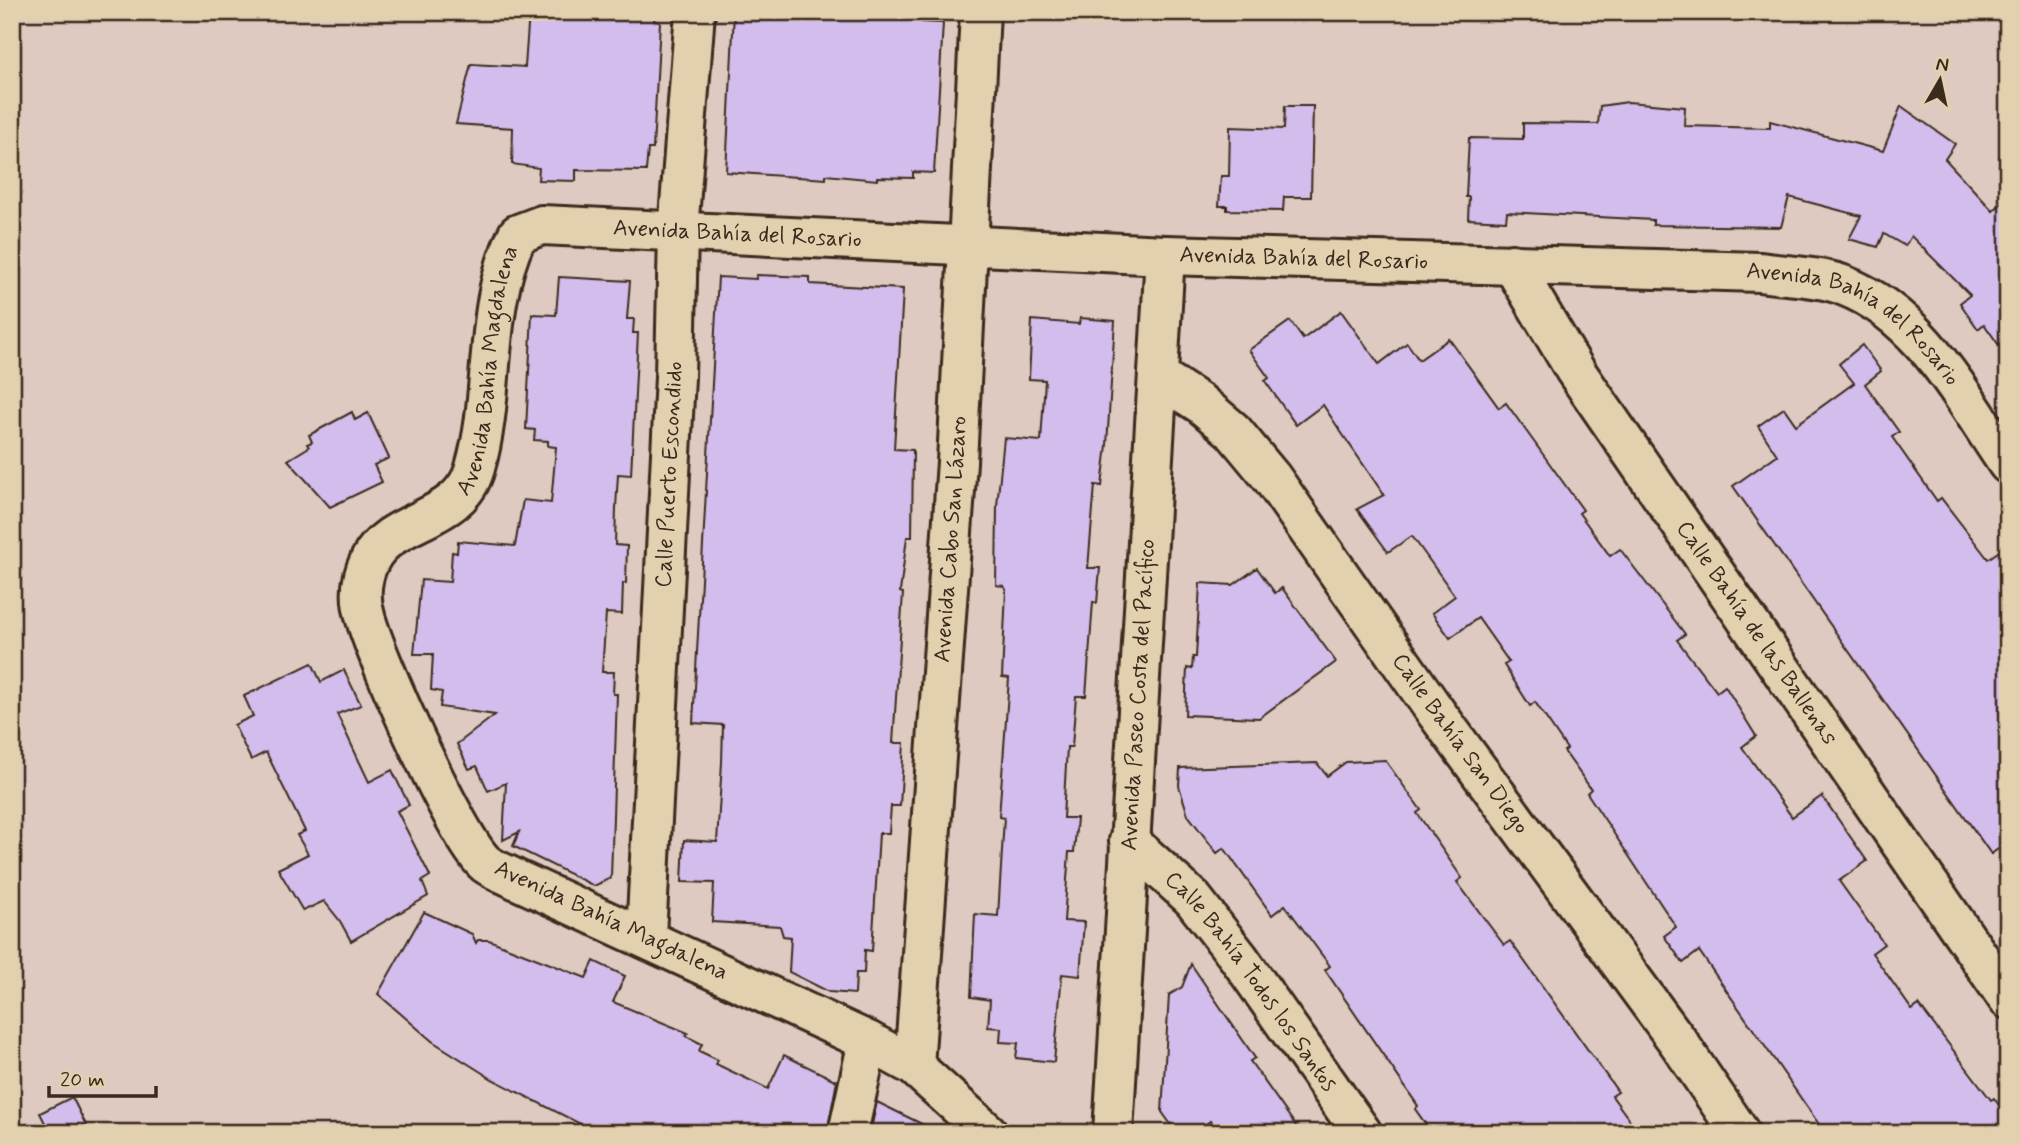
<svg xmlns="http://www.w3.org/2000/svg" width="2020" height="1145" font-family="Mynerve,sans-serif">
	<style>
		.building { fill: #d2bded; stroke: #3b2a1e; stroke-width: 2 }
		.lines { fill: none; stroke-linecap: round; stroke-linejoin: round }
		.minor-casing { stroke: #3b2a1e; stroke-width: 44 }
		.minor { stroke: #e3d0ae; stroke-width: 38 }
		.labels { text-anchor: middle; dominant-baseline: central; stroke-width: 5; stroke-linejoin: round; paint-order: stroke }
		.street-label { font-size: 23px; fill: #3b2a1e; stroke: #e3d0ae }
	</style>
	<rect width="100%" height="100%" fill="#decac1"/>
	<filter id="ink" filterUnits="userSpaceOnUse"><feTurbulence type="fractalNoise" baseFrequency=".0143" numOctaves="2"/><feDisplacementMap in="SourceGraphic" scale="14" xChannelSelector="R" yChannelSelector="G"/><feConvolveMatrix kernelMatrix="1 2 1 2 8 2 1 2 1" color-interpolation-filters="sRGB"/></filter>
	<g filter="url(#ink)">
		<g class="building">
			<polygon points="529,12 655,12 654,21 660,22 653,149 648,149 646,171 576,170 576,181 538,180 539,168 512,164 513,128 456,124 471,64 525,67"/>
			<polygon points="734,12 898,12 923,14 922,22 943,23 934,173 913,172 913,178 877,177 877,180 826,175 826,179 726,172"/>
			<polygon points="1628,102 1685,107 1684,126 1770,128 1770,121 1883,151 1901,106 1955,144 1945,159 1993,211 2008,197 2008,358 1984,324 1978,329 1960,303 1970,295 1911,236 1905,246 1884,234 1878,247 1849,239 1861,216 1789,197 1781,227 1653,225 1653,220 1507,212 1506,221 1468,219 1469,197 1466,197 1469,138 1523,139 1523,123 1598,124 1600,106"/>
			<polygon points="1285,106 1313,106 1311,197 1284,197 1283,211 1227,210 1227,206 1219,206 1221,176 1229,176 1230,127 1284,129"/>
			<polygon points="756,275 810,277 810,284 903,289 894,449 913,450 912,537 907,537 900,592 903,593 893,743 904,743 900,806 891,806 889,833 879,833 872,951 865,950 864,973 856,973 855,994 829,992 789,972 791,937 783,936 780,926 712,922 714,883 682,882 684,840 717,842 722,762 723,725 693,723 718,277 756,279"/>
			<polygon points="559,277 630,281 627,319 634,319 633,333 638,333 631,475 618,474 616,508 615,545 627,546 626,583 623,583 622,614 606,613 602,672 614,672 613,694 617,694 611,878 594,886 513,846 519,832 503,840 506,783 488,791 477,766 469,769 457,744 495,715 440,707 442,692 431,690 433,654 414,654 421,580 450,582 452,552 457,553 458,541 515,546 523,500 551,503 556,447 548,446 548,441 534,440 535,430 526,429 532,314 556,315"/>
			<polygon points="1341,311 1379,364 1407,343 1419,360 1449,339 1499,408 1506,403 1583,510 1579,513 1610,556 1620,549 1685,634 1677,640 1717,692 1725,686 1756,736 1742,747 1792,817 1822,796 1867,861 1839,881 1884,944 1872,953 1912,1010 1919,1005 1991,1100 1994,1098 2008,1118 2008,1133 1825,1133 1699,951 1683,963 1664,936 1676,927 1587,793 1591,789 1564,751 1567,749 1535,702 1530,706 1504,665 1509,662 1478,618 1450,638 1432,613 1455,596 1412,536 1388,552 1357,509 1384,495 1339,429 1323,405 1296,425 1265,381 1269,378 1249,350 1290,321 1303,339"/>
			<polygon points="1080,318 1115,321 1107,445 1102,486 1095,485 1088,568 1100,568 1097,603 1093,602 1086,696 1076,696 1072,747 1067,747 1063,818 1077,818 1074,852 1069,852 1064,921 1084,922 1080,976 1062,974 1054,1062 1016,1058 1018,1043 1000,1042 1001,1028 988,1027 990,1000 971,997 975,914 998,916 1004,818 999,817 1009,678 1002,677 1006,590 1004,586 996,585 997,506 1004,438 1041,441 1045,380 1029,379 1032,320 1079,324"/>
			<polygon points="1862,345 1881,371 1865,384 1899,432 1892,437 1937,501 1941,498 1988,559 2008,545 2008,842 1991,854 1733,486 1777,455 1758,426 1784,408 1796,425 1854,383 1839,364"/>
			<polygon points="352,412 355,420 368,413 389,458 374,465 382,482 330,507 288,460 309,447 307,444 312,442 309,435"/>
			<polygon points="1257,568 1275,593 1282,588 1336,662 1259,718 1185,715 1187,668 1192,669 1193,657 1196,657 1200,583 1233,585"/>
			<polygon points="312,663 321,682 344,670 361,705 337,714 369,782 392,770 409,805 397,811 430,876 422,881 428,896 351,941 340,921 324,901 303,911 278,869 308,854 297,835 305,831 266,752 251,760 234,725 253,716 244,696"/>
			<polygon points="1385,760 1421,810 1417,813 1462,878 1457,882 1504,945 1510,941 1618,1092 1612,1096 1639,1133 1432,1133 1415,1109 1418,1106 1325,970 1330,966 1285,905 1272,915 1224,848 1217,853 1188,815 1179,786 1180,768 1317,763 1327,776 1346,762"/>
			<polygon points="424,912 472,934 476,943 478,940 489,940 586,978 594,961 625,976 613,1002 688,1033 686,1036 702,1044 699,1051 718,1060 716,1064 768,1089 784,1055 837,1081 827,1133 598,1133 492,1079 432,1041 378,994"/>
			<polygon points="1191,964 1255,1058 1250,1061 1301,1133 1218,1133 1210,1121 1194,1133 1177,1133 1162,1112 1169,995 1182,987"/>
			<polygon points="72,1097 90,1133 50,1133 40,1113"/>
			<polygon points="877,1102 940,1133 870,1133"/>
		</g>
		<g class="lines">
			<g class="minor-casing">
				<g id="minor">
					<path id="s1" d="M1512 264 1575 370 2008 999"/>
					<path id="s2" d="M1158 376 1201 404 1233 431 1272 478 1435 711 1679 1043 1740 1133"/>
					<path id="s3" d="M1129 841 1193 899 1239 958 1362 1133"/>
					<path id="s4" d="M646 936 675 377 678 231 695 12"/>
					<path id="s5" d="M914 1066 957 462 980 12"/>
					<polyline points="848,1133 868,1041"/>
					<path id="s6" d="M988 1133 914 1066 868 1041 515 879C506 874 494 870 486 864 458 841 375 656 365 616 359 596 361 578 370 560 391 517 460 523 475 468 497 392 482 307 518 234L542 225 1165 255 1760 272C1787 276 1820 276 1845 286 1922 316 1963 399 2008 464"/>
					<path id="s7" d="M1113 1133 1165 255"/>
				</g>
			</g>
			<use href="#minor" class="minor"/>
		</g>
	</g>
	<g class="labels">
		<g class="street-label">
			<text stroke="none"><textPath href="#s6" startOffset="1512">Avenida Bahía del Rosario</textPath></text>
			<text stroke="none"><textPath href="#s6" startOffset="2079">Avenida Bahía del Rosario</textPath></text>
			<text stroke="none"><textPath href="#s6" startOffset="2646">Avenida Bahía del Rosario</textPath></text>
			<text stroke="none"><textPath href="#s6" startOffset="1150">Avenida Bahía Magdalena</textPath></text>
			<text stroke="none"><textPath href="#s4" startOffset="462">Calle Puerto Escondido</textPath></text>
			<text stroke="none"><textPath href="#s5" startOffset="528">Avenida Cabo San Lázaro</textPath></text>
			<text stroke="none"><textPath href="#s1" startOffset="443">Calle Bahía de las Ballenas</textPath></text>
			<text stroke="none"><textPath href="#s7" startOffset="439">Avenida Paseo Costa del Pacífico</textPath></text>
			<text stroke="none"><textPath href="#s2" startOffset="480">Calle Bahía San Diego</textPath></text>
			<text transform="translate(611 921) rotate(25)">Avenida Bahía Magdalena</text>
			<text stroke="none"><textPath href="#s3" startOffset="187">Calle Bahía Todos los Santos</textPath></text>
		</g>
	</g>
	<rect width="2020" height="1145" fill="none" stroke="#e3d0ae" stroke-width="42"/>
	<rect x="21" y="21" width="1978" height="1103" fill="none" stroke="#3b2a1e" stroke-width="2.5" filter="url(#ink)"/>
	<g transform="translate(1940 80) rotate(9)" stroke="#e3d0ae" stroke-width="5" paint-order="stroke">
	<path d="M0-5L12 26L0 18L-12 26Z" fill="#3b2a1e"/>
	<text y="-10" font-size="19" font-weight="bold" text-anchor="middle" fill="#3b2a1e">N</text>
	</g>
	<path d="M49 1086v10h107v-10" fill="none" stroke="#3b2a1e" stroke-width="3.5"/>
	<text x="60" y="1086" font-size="21" fill="#3b2a1e" stroke="#e3d0ae" stroke-width="5" paint-order="stroke">20 m</text>
</svg>
